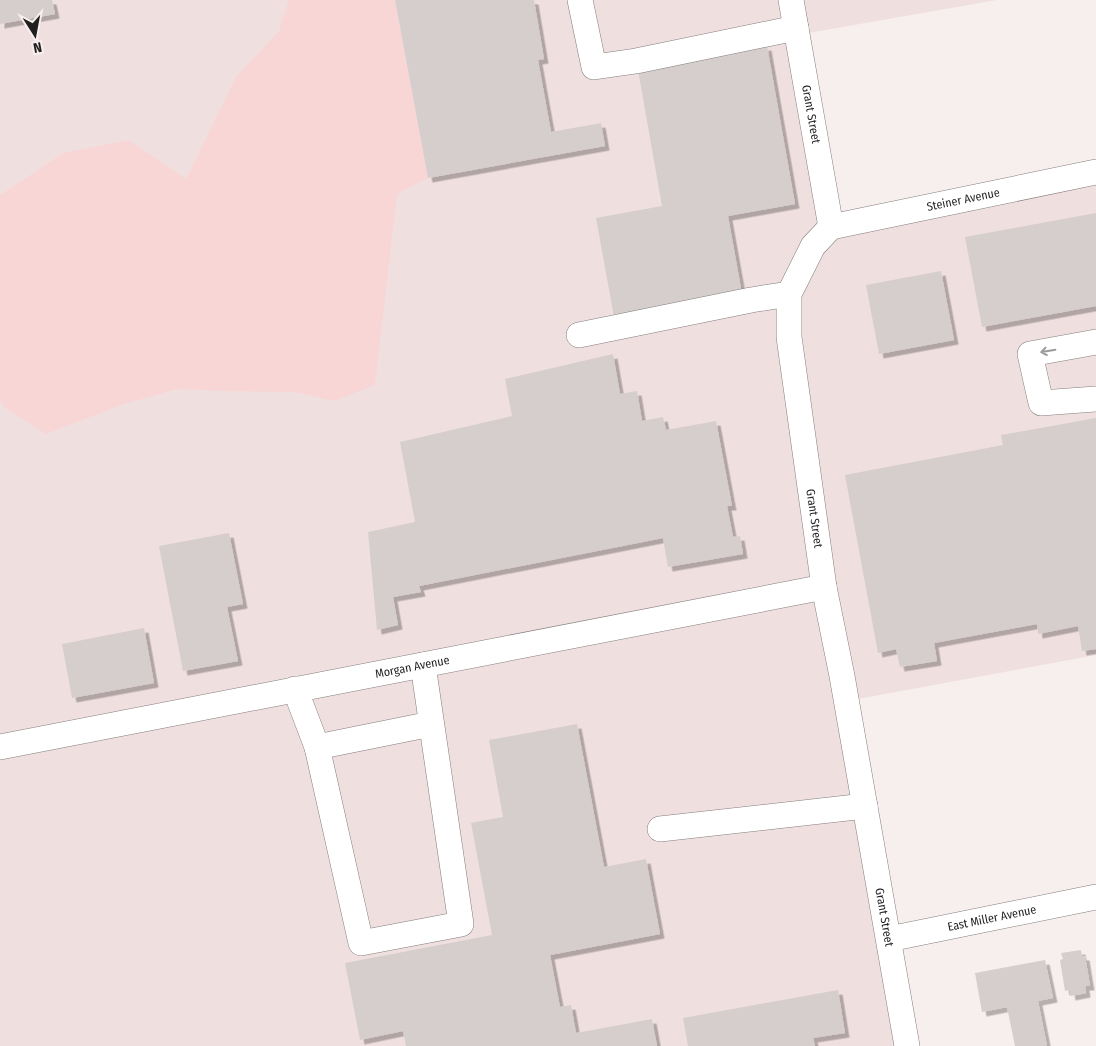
<svg xmlns="http://www.w3.org/2000/svg" width="1096" height="1046" font-family="'Fira Sans Condensed',sans-serif">
	<style>
		.built { fill: #f0dfdf }
		.green { fill: #f9d6d6 }
		.building { fill: #d6cecd; filter: url(#shadow) }
		.lines { fill: none; stroke-linecap: round; stroke-linejoin: round }
		.minor-casing { stroke: #847d7d; stroke-width: 26 }
		.minor { stroke: #fff; stroke-width: 25 }
		.oneway { stroke: #9b9a9a }
		.labels { text-anchor: middle; dominant-baseline: central; stroke-width: 5; stroke-linejoin: round; paint-order: stroke }
		.street-label { font-size: 12px; fill: #201e1e; stroke: #f7efee }
	</style>
	<defs>
		<filter id="shadow"><feDropShadow dx="4.5" dy="4.5" stdDeviation="0" flood-color="#0004"/></filter>
	</defs>
	<rect width="100%" height="100%" fill="#f7efee"/>
	<polygon class="built" points="0,0 997,0 797,35 831,226 1096,172 1096,655 847,701 908,1046 0,1046"/>
	<polygon class="green" points="289,0 395,0 428,178 397,194 375,385 334,401 295,392 219,391 177,389 121,405 46,434 5,408 0,401 0,195 63,153 129,140 186,179 236,77 279,31"/>
	<g class="building">
		<polygon points="0,0 52,0 55,14 0,24"/>
		<polygon points="395,0 534,0 544,59 538,60 551,132 601,123 605,146 428,178"/>
		<polygon points="767,46 795,204 728,216 742,294 614,317 596,218 662,206 638,70"/>
		<polygon points="1096,213 1096,306 982,327 965,237"/>
		<polygon points="941,271 954,340 879,354 866,285"/>
		<polygon points="613,354 620,394 637,391 642,421 663,417 666,430 716,421 732,506 727,506 733,537 740,536 743,554 668,567 663,538 419,586 421,592 393,597 398,625 377,630 368,532 415,522 400,442 512,416 505,379"/>
		<polygon points="1096,418 1096,649 1082,651 1078,626 1038,634 1037,624 934,643 937,661 900,667 896,649 878,653 845,475 1003,445 1001,435"/>
		<polygon points="229,533 243,604 227,607 238,661 183,671 159,546"/>
		<polygon points="144,628 154,683 72,698 62,644"/>
		<polygon points="577,724 604,867 646,859 660,934 550,955 560,1007 571,1005 576,1033 652,1019 657,1046 406,1046 403,1031 360,1040 345,963 492,935 471,823 503,817 489,740"/>
		<polygon points="1081,950 1082,956 1085,956 1090,986 1085,986 1086,993 1071,996 1070,990 1065,991 1060,960 1063,959 1061,953"/>
		<polygon points="1045,960 1053,998 1038,1001 1047,1046 1015,1046 1007,1007 982,1012 975,973"/>
		<polygon points="838,990 845,1033 813,1038 815,1046 688,1046 683,1018"/>
	</g>
	<g class="lines">
		<g class="minor-casing">
			<g id="minor">
				<polyline points="580,0 594,67 636,61 796,28"/>
				<path id="s1" d="M791 0 831 227"/>
				<path id="s2" d="M831 227 813 246 789 294V337L824 587 842 676 907 1046"/>
				<path id="s3" d="M831 227 1096 172"/>
				<polyline points="579,335 751,300 789,294"/>
				<polyline points="1096,342 1030,354 1041,403 1096,399"/>
				<polyline points="295,689 317,747 361,943 461,924 423,665"/>
				<path id="s4" d="M0 747 824 587"/>
				<polyline points="317,747 431,724"/>
				<polyline points="660,829 865,806"/>
				<path id="s5" d="M889 939 1096 897"/>
			</g>
		</g>
		<use href="#minor" class="minor"/>
	</g>
	<defs><path id="oneway-shaft" d="M-6 0H5M1.5-3L5.5 0L1.5 3" fill="none" stroke-width="1.6" stroke-linecap="round" stroke-linejoin="round" transform="scale(1.25)"/></defs>
	<use class="oneway" href="#oneway-shaft" transform="translate(1048 351) rotate(170)"/>
	<g class="labels">
		<g class="street-label">
			<text stroke="none"><textPath href="#s1" startOffset="116">Grant Street</textPath></text>
			<text stroke="none"><textPath href="#s3" startOffset="135">Steiner Avenue</textPath></text>
			<text stroke="none"><textPath href="#s2" startOffset="306">Grant Street</textPath></text>
			<text stroke="none"><textPath href="#s4" startOffset="420">Morgan Avenue</textPath></text>
			<text stroke="none"><textPath href="#s2" startOffset="711">Grant Street</textPath></text>
			<text stroke="none"><textPath href="#s5" startOffset="105">East Miller Avenue</textPath></text>
		</g>
	</g>
	<g transform="translate(35 35) rotate(169)" stroke="#f7efee" stroke-width="4" paint-order="stroke">
	<path d="M0-4L9 19L0 12L-9 19Z" fill="#201e1e"/>
	<text y="-8" font-size="14" font-weight="bold" text-anchor="middle" fill="#201e1e">N</text>
	</g>
</svg>
